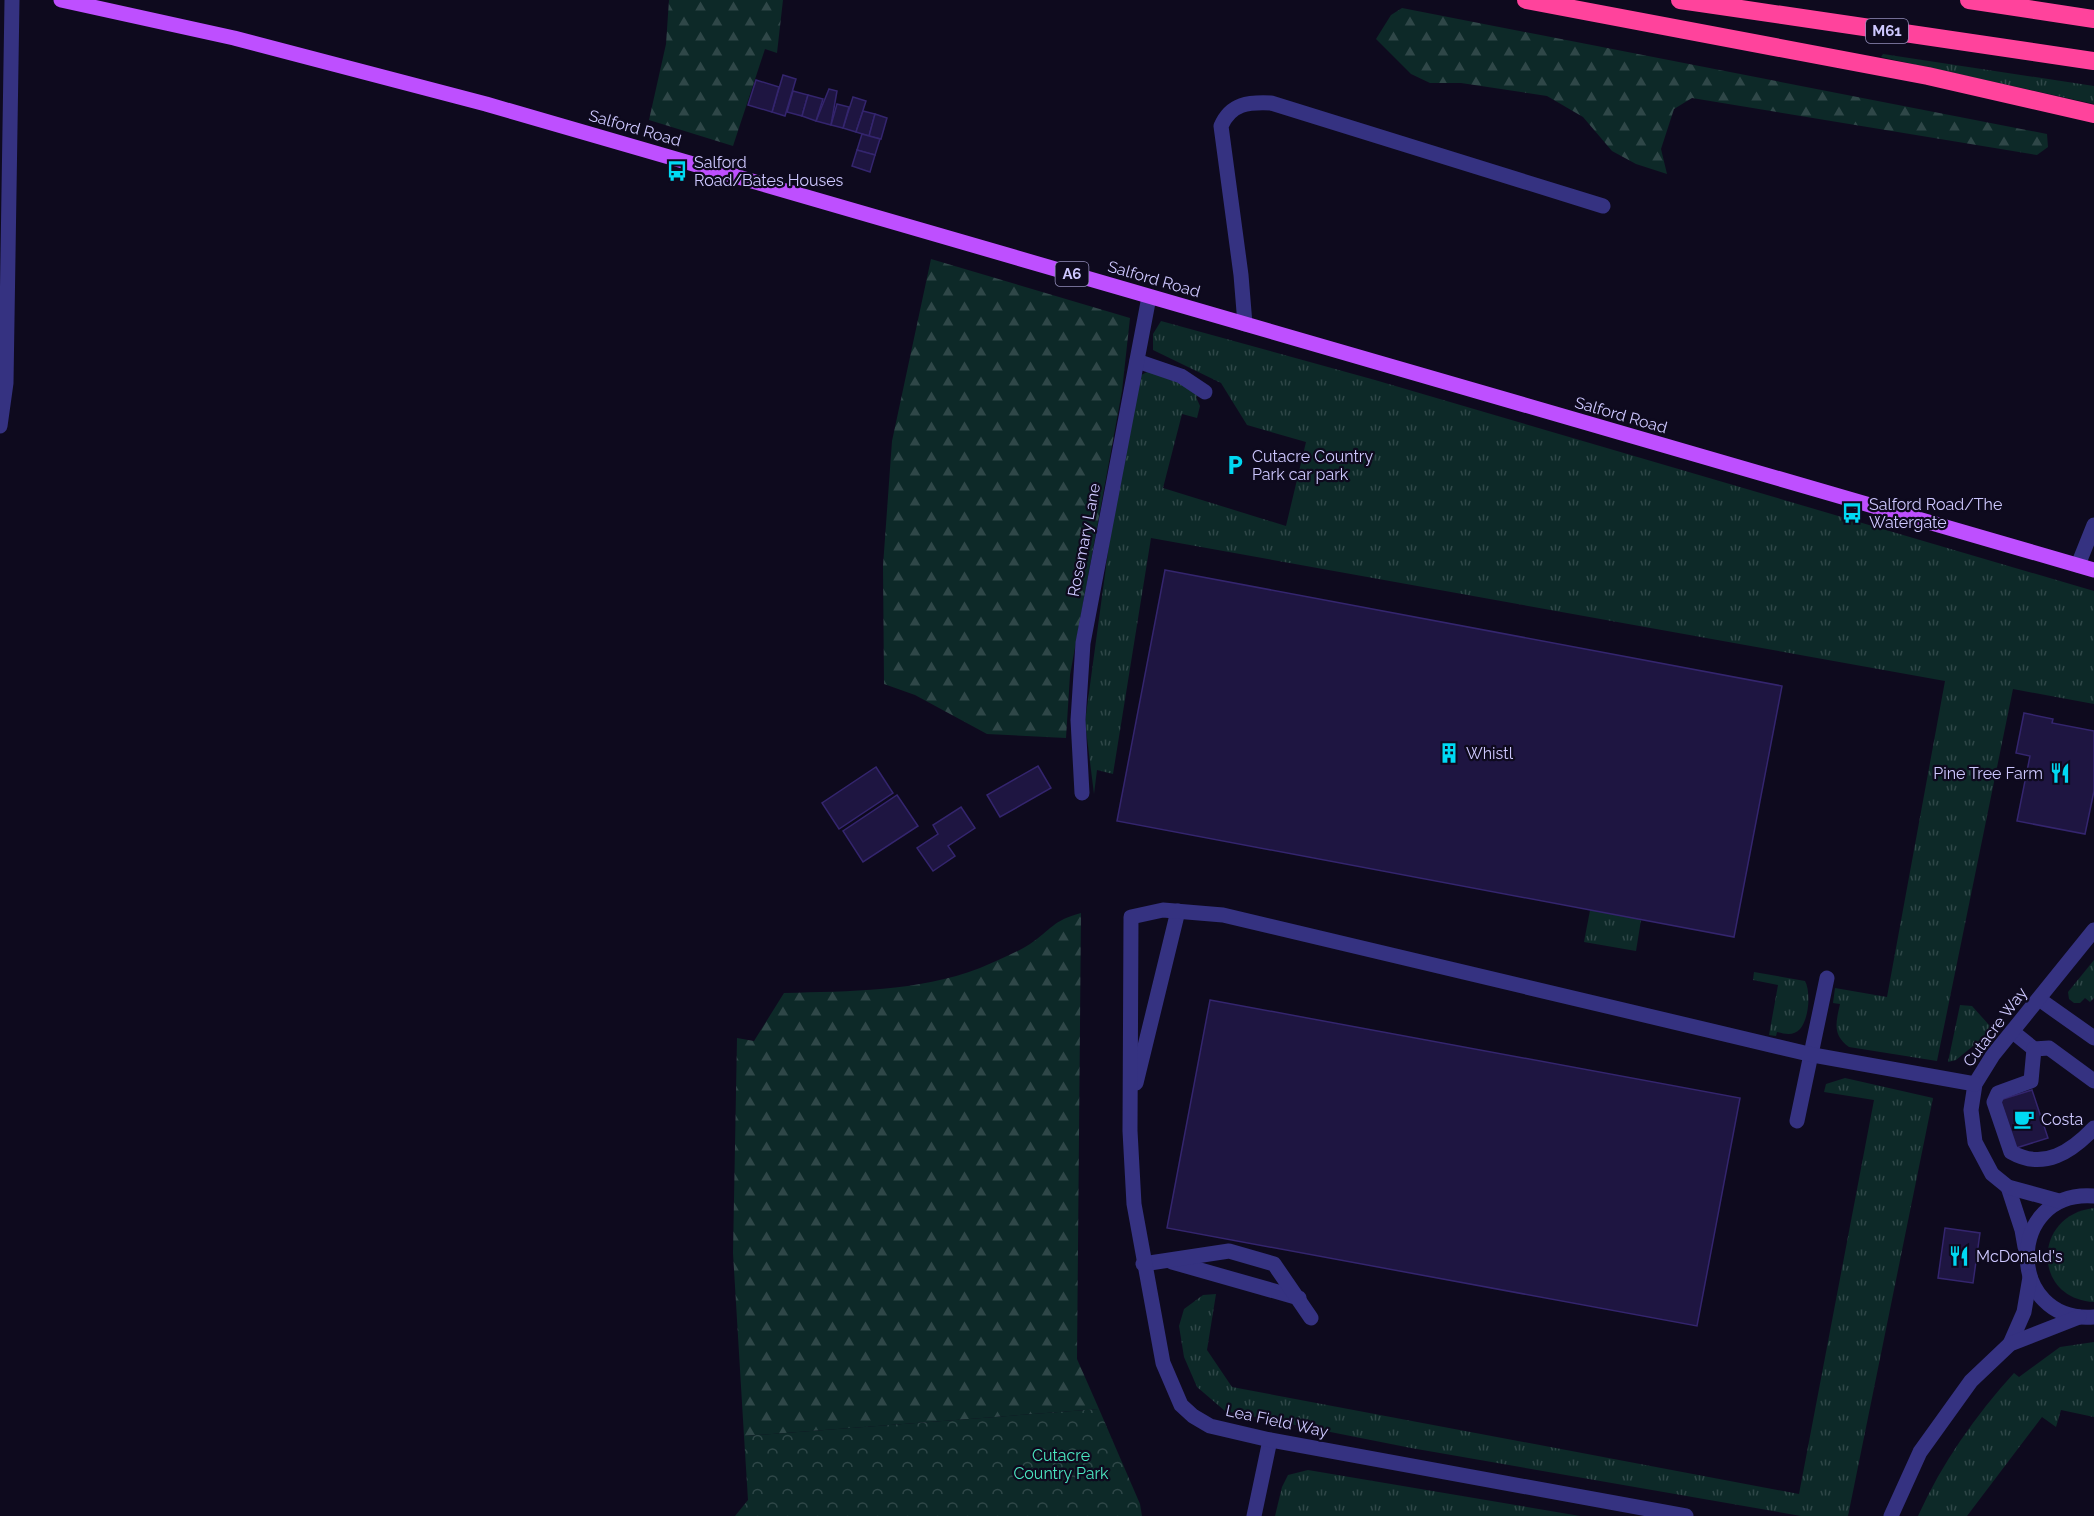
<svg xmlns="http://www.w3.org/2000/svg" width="2094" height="1516" font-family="Raleway,sans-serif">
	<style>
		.grass { fill: url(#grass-tufts) }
		.forest { fill: url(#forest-firs) }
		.park { fill: url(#park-crowns) }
		.building { fill: #1e1541; stroke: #34256e; stroke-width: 1.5 }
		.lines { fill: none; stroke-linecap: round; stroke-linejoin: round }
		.minor { stroke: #353281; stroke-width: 15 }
		.major { stroke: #be4fff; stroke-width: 15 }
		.highway { stroke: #ff439c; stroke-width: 18 }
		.labels { text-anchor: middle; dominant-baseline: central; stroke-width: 4.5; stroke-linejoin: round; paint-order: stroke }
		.shield { fill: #0e0a1e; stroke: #948fbc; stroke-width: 1.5 }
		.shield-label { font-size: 15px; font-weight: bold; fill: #cec8ff }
		.street-label { font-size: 16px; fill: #cec8ff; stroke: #0e0a1e }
		.poi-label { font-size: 16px; fill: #cec8ff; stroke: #0e0a1e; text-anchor: start }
		.park-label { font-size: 16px; fill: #4be7c1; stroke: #0e0a1e }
	</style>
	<defs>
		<pattern id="grass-tufts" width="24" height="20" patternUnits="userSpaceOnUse" patternTransform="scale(1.5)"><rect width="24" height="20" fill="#0d2928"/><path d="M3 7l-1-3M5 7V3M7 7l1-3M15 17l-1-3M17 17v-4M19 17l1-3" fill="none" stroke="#2f4748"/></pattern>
		<pattern id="forest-firs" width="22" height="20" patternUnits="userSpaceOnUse" patternTransform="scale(1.5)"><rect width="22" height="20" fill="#0d2928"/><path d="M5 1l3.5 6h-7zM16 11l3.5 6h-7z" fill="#2f4748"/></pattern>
		<pattern id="park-crowns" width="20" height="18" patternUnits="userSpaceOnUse" patternTransform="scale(1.5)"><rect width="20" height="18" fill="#0d2928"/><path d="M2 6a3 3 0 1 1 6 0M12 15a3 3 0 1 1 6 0" fill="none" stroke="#2f4748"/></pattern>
	</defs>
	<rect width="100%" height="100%" fill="#0e0a1e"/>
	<g class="grass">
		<polygon points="1883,54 2094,86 2094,104 1881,57"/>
		<path d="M1161 321 1375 380 2094 591V704L2013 689 1937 1061 1849 1047C1832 1034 1836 1023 1840 1004L1833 1003 1835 988 1887 997 1945 681 1151 538 1113 774 1097 770 1094 794 1085 722 1113 515 1137 377 1151 370 1202 394 1196 397 1200 406 1197 418 1182 414 1163 488 1286 526 1306 442 1247 425 1221 383 1153 350V334Z"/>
		<polygon points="1591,905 1642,914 1636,951 1584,942"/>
		<polygon points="2094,960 2094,998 2090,1002 2085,998 2080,1003 2074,1003 2069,999 2068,992"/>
		<path d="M1754 972 1805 981C1811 992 1809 1019 1800 1029 1794 1036 1785 1034 1777 1032L1776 1036 1769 1035 1778 985 1753 980Z"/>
		<polygon points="1960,1005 1972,1006 1990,1026 1992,1024 1995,1028 1956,1060 1948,1062"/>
		<polygon points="1845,1078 1933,1098 1848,1516 1801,1516 1411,1448 1225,1411 1197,1387 1184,1357 1179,1326 1184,1309 1203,1295 1216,1294 1207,1350 1232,1387 1799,1494 1874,1100 1824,1092 1826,1084"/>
		<path d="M2094 1208V1302C2032 1299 2032 1215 2094 1208Z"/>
		<path d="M2094 1342V1417L2061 1410 2056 1427 2042 1417 1967 1516H1918C1942 1463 1975 1416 2014 1373L2019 1377 2060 1347Z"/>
		<polygon points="1308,1470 1580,1516 1275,1516 1282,1487 1288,1475"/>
	</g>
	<g class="forest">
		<polygon points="669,0 783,0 777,53 765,49 733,146 649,120 666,44"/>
		<polygon points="1402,8 2047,134 2048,147 2037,155 1692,98 1674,109 1661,149 1667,174 1636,164 1612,151 1583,117 1547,96 1461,83 1430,83 1411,74 1376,39 1391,15"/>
		<polygon points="931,259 1130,318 1122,391 1070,675 1066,738 987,734 915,695 884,684 883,566 892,441"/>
		<path d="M1081 913 1077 1359 1099 1409 744 1436 733 1253 737 1038 754 1041 784 993C850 991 917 992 980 968 996 961 1016 953 1030 944 1052 929 1052 921 1081 913Z"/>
	</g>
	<polygon class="park" points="1099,1409 1140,1504 1142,1516 735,1516 748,1500 744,1436"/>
	<g class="building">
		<polygon points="783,75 796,79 785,116 772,112"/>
		<polygon points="756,80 779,87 772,112 748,105"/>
		<polygon points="829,89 837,91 831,125 816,121"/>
		<polygon points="793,91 808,95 802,116 787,112"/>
		<polygon points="808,95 823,99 816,121 802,116"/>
		<polygon points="853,97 866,101 856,132 843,128"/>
		<polygon points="837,104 849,107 843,128 831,125"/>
		<polygon points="863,111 875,114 869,136 856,132"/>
		<polygon points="875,114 887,118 881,139 869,136"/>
		<polygon points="862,134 880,139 875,155 857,150"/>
		<polygon points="857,150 875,155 870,172 852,166"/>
		<polygon points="1165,570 1782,686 1734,937 1117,821"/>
		<polygon points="2024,713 2053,719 2052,723 2094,731 2094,791 2085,834 2017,821 2030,756 2016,753"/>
		<polygon points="1038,766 1051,788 1000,817 987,795"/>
		<polygon points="876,767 893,793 839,829 822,803"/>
		<polygon points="897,795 918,826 863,862 843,831"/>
		<polygon points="961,807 975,828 948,846 955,856 933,871 917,848 938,834 933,825"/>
		<polygon points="1210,1000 1740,1098 1697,1326 1167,1228"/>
		<polygon points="2032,1090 2048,1138 2016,1148 2000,1100"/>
		<polygon points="1945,1228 1980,1233 1973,1283 1938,1278"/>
	</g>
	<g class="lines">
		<g class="minor">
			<path d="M1245 324 1241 275 1221 126C1231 103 1249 102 1271 103L1603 206"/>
			<polyline points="1137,361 1181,376 1205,392"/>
			<polyline points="0,426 6,383 12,0"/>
			<polyline points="2078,565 2094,525"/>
			<polyline points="1082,793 1078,720 1083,643 1149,297"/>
			<polyline points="2039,999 2094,1038"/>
			<polyline points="2013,1032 2034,1049 2049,1048 2094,1081"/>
			<path d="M2034 1049 2031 1081 1998 1093 1994 1102 2011 1152C2044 1171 2072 1151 2094 1128"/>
			<polyline points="1136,1083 1178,911"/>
			<polyline points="1797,1121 1827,978"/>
			<polyline points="2008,1187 2022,1230 2025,1247"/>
			<path d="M2094 1196C2005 1189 2005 1324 2094 1317"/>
			<polyline points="2059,1201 2008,1187 1992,1174 1975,1142 1971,1110 1975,1084 1993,1055 2094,930"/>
			<polyline points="1172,1262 1299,1298"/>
			<polyline points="1143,1264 1229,1251 1274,1264 1311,1318"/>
			<polyline points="2010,1344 2024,1312 2030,1277"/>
			<polyline points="1254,1516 1270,1440"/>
			<polyline points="1686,1516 1270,1440 1210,1426 1193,1416 1181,1405 1163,1363 1134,1204 1130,1131 1131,917 1163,910 1223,915 1813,1055 1975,1084"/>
			<polyline points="1891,1516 1920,1452 1971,1381 2010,1344 2079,1317"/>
		</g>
		<polyline class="major" points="61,0 234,38 486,104 2094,570"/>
		<g class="highway">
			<polyline points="1526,0 1928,76 2094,114"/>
			<polyline points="1680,0 2094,61"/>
			<polyline points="1969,0 2094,19"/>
		</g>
	</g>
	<defs>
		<g id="bus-bare" transform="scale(1.62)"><path d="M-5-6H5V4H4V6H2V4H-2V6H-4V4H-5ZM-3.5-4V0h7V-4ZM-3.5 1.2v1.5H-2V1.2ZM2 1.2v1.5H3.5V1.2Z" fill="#00d9f3" stroke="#0e0a1e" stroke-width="2.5" paint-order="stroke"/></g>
		<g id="parking-bare" transform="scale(1.62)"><path d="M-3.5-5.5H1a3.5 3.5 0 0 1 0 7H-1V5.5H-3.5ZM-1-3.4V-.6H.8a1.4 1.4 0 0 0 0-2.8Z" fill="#00d9f3" stroke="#0e0a1e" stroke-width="2.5" paint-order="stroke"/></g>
		<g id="building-bare" transform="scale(1.62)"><path d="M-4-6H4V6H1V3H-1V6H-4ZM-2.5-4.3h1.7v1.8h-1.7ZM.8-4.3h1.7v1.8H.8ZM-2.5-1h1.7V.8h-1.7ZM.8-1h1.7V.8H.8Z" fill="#00d9f3" stroke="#0e0a1e" stroke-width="2.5" paint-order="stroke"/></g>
		<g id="restaurant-bare" transform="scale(1.62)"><path d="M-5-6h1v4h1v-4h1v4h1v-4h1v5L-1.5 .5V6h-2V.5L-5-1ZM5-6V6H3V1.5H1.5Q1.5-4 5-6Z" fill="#00d9f3" stroke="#0e0a1e" stroke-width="2.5" paint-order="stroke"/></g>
		<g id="cafe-bare" transform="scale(1.62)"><path d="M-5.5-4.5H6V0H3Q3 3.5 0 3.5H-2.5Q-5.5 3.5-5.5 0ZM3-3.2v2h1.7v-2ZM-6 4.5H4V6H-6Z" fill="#00d9f3" stroke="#0e0a1e" stroke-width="2.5" paint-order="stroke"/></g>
	</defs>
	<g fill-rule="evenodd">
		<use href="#bus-bare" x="677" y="171"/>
		<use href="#parking-bare" x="1235" y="465"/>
		<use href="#bus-bare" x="1852" y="513"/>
		<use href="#building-bare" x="1449" y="753"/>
		<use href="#restaurant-bare" x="2060" y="773"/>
		<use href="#cafe-bare" x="2024" y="1119"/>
		<use href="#restaurant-bare" x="1959" y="1256"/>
	</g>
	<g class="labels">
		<g class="shield">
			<rect x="1866" y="19" width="42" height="24" rx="4.5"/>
			<rect x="1055.5" y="262" width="33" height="24" rx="4.5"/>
		</g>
		<g class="shield-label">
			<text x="1887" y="31">M61</text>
			<text x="1072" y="274">A6</text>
		</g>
		<g class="street-label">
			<text transform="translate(635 128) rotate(16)">Salford Road</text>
			<text transform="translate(1154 279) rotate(16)">Salford Road</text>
			<text transform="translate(1621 415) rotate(16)">Salford Road</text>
			<text transform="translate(1084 540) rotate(-79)">Rosemary Lane</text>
			<text transform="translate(1995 1027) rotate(-53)">Cutacre Way</text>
			<text transform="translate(1277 1421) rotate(12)">Lea Field Way</text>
		</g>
		<g class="poi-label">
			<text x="694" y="162">Salford<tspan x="694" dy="18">Road/Bates Houses</tspan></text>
			<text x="1252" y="456">Cutacre Country<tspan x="1252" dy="18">Park car park</tspan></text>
			<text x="1869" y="504">Salford Road/The<tspan x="1869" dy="18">Watergate</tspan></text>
			<text x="1466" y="753">Whistl</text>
			<text x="2043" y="773" text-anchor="end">Pine Tree Farm</text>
			<text x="2041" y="1119">Costa</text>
			<text x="1976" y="1256">McDonald's</text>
		</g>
		<g class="park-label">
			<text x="1061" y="1455">Cutacre<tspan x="1061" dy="18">Country Park</tspan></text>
		</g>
	</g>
</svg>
